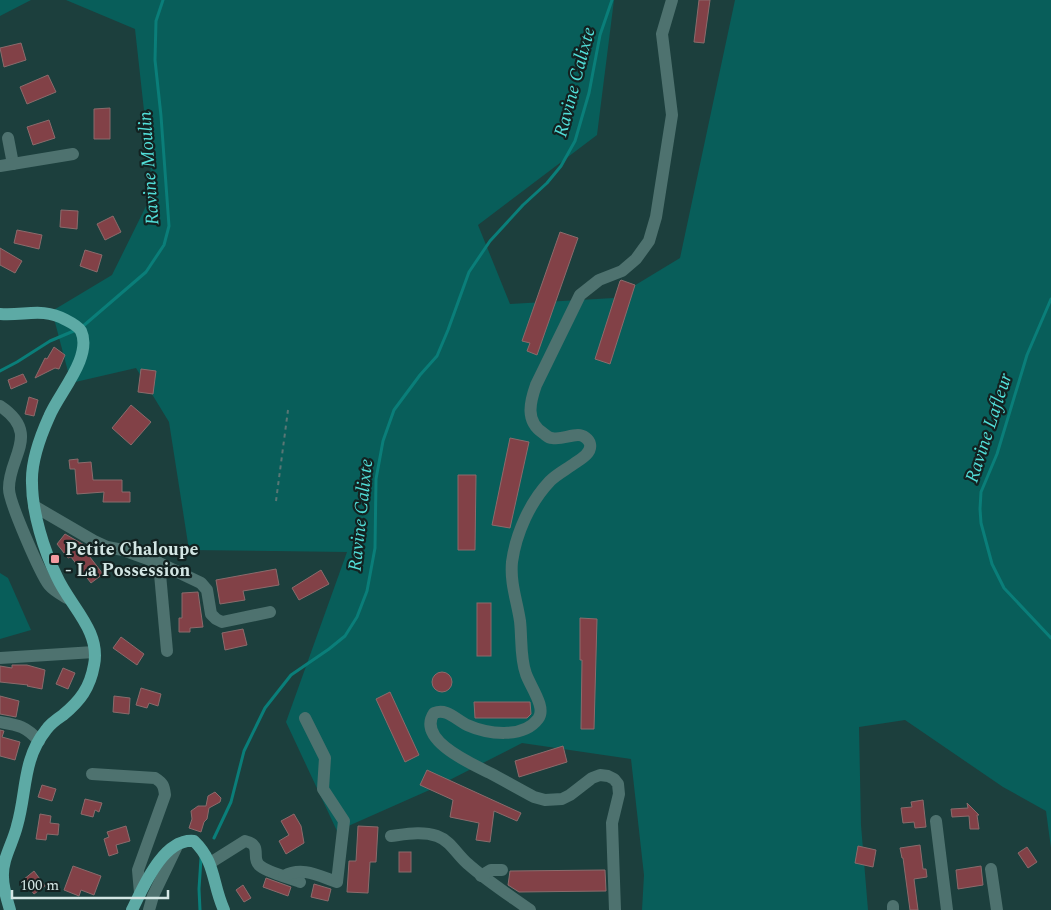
<svg xmlns="http://www.w3.org/2000/svg" width="1051" height="910" font-family="Spectral,serif">
	<style>
		.green { fill: #085e5a }
		.lines { fill: none; stroke-linecap: round; stroke-linejoin: round }
		.stream { stroke: #0a7e79; stroke-width: 3 }
		.building { fill: #824147; stroke: #8b6b6c }
		.path { stroke: #587674; stroke-width: 2; stroke-dasharray: 4 4; stroke-linecap: butt }
		.minor { stroke: #4e726f; stroke-width: 12 }
		.major { stroke: #5daaa5; stroke-width: 12 }
		.poi-dot { fill: #f49aa0; stroke: #132221; stroke-width: 2 }
		.labels { text-anchor: middle; dominant-baseline: central; stroke-width: 4.5; stroke-linejoin: round; paint-order: stroke }
		.poi-label { font-size: 18px; font-weight: bold; fill: #d3e6e4; stroke: #132221; text-anchor: start }
		.water-label { font-size: 19px; font-style: italic; fill: #52dfd9; stroke: #132221 }
	</style>
	<rect width="100%" height="100%" fill="#1c3f3d"/>
	<g class="green">
		<polygon points="0,0 31,0 0,16"/>
		<polygon points="66,0 614,0 597,135 478,225 510,304 614,298 680,258 735,0 1051,0 1051,848 1046,811 1003,787 905,720 859,727 861,825 868,910 642,910 644,875 631,759 522,743 434,788 337,831 286,722 347,552 189,550 169,422 136,368 71,383 52,311 112,275 153,192 135,29"/>
		<polygon points="0,573 8,578 31,630 0,639"/>
	</g>
	<g class="lines">
		<g class="stream">
			<polyline points="1051,299 1027,355 997,454 981,492 980,509 981,523 992,564 1004,588 1051,638"/>
			<polyline points="82,327 146,272 164,245 169,226 161,116 155,60 156,21 163,0"/>
			<polyline points="0,371 17,362 50,341 76,330"/>
			<polyline points="214,838 231,802 244,751 265,708 291,675 329,649 345,636 357,617 367,591 375,548 376,479 383,441 394,410 420,375 437,356 448,330 469,272 490,241 523,205 547,183 561,166 575,141 589,93 600,35 612,0"/>
			<polyline points="200,910 199,889 201,858"/>
		</g>
	</g>
	<g class="building">
		<polygon points="699,0 710,0 704,43 694,42"/>
		<polygon points="21,43 26,60 4,67 0,48"/>
		<polygon points="48,75 56,92 27,104 20,87"/>
		<polygon points="110,108 110,139 94,139 94,109"/>
		<polygon points="49,120 55,138 33,145 27,127"/>
		<polygon points="61,210 78,211 77,229 60,227"/>
		<polygon points="113,216 121,232 105,240 97,224"/>
		<polygon points="17,230 42,235 39,249 14,243"/>
		<polygon points="560,232 578,238 537,355 527,351 530,343 522,341"/>
		<polygon points="0,248 22,261 15,273 0,265"/>
		<polygon points="85,250 102,255 97,272 80,266"/>
		<polygon points="621,280 635,285 610,364 595,359 620,281"/>
		<polygon points="54,347 65,355 59,369 55,368 35,378 45,358 47,359"/>
		<polygon points="141,369 156,371 153,394 138,392"/>
		<polygon points="23,374 27,382 11,389 8,380"/>
		<polygon points="29,397 38,400 34,416 25,414"/>
		<polygon points="131,405 151,422 131,445 112,428"/>
		<polygon points="510,438 529,442 510,528 492,525"/>
		<polygon points="78,459 78,463 91,462 93,480 122,480 122,492 130,492 130,502 103,502 104,492 77,494 75,469 70,469 69,460"/>
		<polygon points="458,475 476,475 475,550 458,550"/>
		<polygon points="65,534 86,546 83,548 103,574 91,583 71,557 68,558 57,544"/>
		<polygon points="276,569 279,585 243,591 245,600 220,604 216,580"/>
		<polygon points="321,570 329,584 299,600 292,588"/>
		<polygon points="198,592 203,627 190,628 190,632 179,632 179,618 182,618 182,593"/>
		<rect x="477" y="603" width="14" height="53"/>
		<polygon points="580,618 597,619 594,729 581,729 582,660 580,660"/>
		<polygon points="243,629 247,645 225,650 222,633"/>
		<polygon points="121,637 144,654 137,665 113,648"/>
		<polygon points="12,665 27,665 45,670 42,689 27,686 28,685 0,682 0,666 12,668"/>
		<polygon points="63,668 75,673 68,689 56,684"/>
		<circle cx="442" cy="682" r="10"/>
		<polygon points="141,688 161,694 158,706 149,703 147,708 136,705"/>
		<polygon points="390,692 419,755 405,762 376,699"/>
		<polygon points="0,696 19,701 16,717 0,714"/>
		<polygon points="114,696 130,698 129,714 113,712"/>
		<polygon points="474,702 530,702 531,714 527,718 475,718"/>
		<polygon points="0,730 4,731 2,737 20,742 15,760 0,756"/>
		<polygon points="563,746 567,762 519,777 515,761"/>
		<polygon points="427,770 521,813 517,821 494,811 490,842 476,840 479,823 450,817 453,800 420,785"/>
		<polygon points="42,785 56,789 52,801 38,797"/>
		<polygon points="215,792 221,798 220,802 209,808 207,819 204,822 201,832 189,828 192,819 191,811 198,806 206,806 208,796"/>
		<polygon points="85,799 102,803 99,812 95,810 93,817 81,814"/>
		<polygon points="923,800 926,827 915,828 914,822 903,823 901,808 912,807 911,802"/>
		<polygon points="967,803 979,815 977,815 979,829 970,829 969,816 952,817 951,809 968,808"/>
		<polygon points="40,814 51,816 50,823 59,824 58,835 47,834 46,840 36,839"/>
		<polygon points="294,814 301,826 304,843 286,854 279,841 289,835 281,821"/>
		<polygon points="126,826 130,841 116,845 118,853 109,856 104,839 109,837 107,832"/>
		<polygon points="358,826 378,827 376,862 370,862 368,893 347,892 349,861 356,861"/>
		<polygon points="920,845 923,869 926,869 927,877 914,879 918,910 910,910 903,858 902,858 900,848"/>
		<polygon points="858,846 876,850 873,867 855,863"/>
		<polygon points="1027,847 1037,862 1028,868 1018,853"/>
		<rect x="399" y="852" width="12" height="20"/>
		<polygon points="73,866 101,876 94,895 81,890 79,896 64,890"/>
		<polygon points="981,866 983,885 958,889 956,870"/>
		<polygon points="605,870 606,891 519,892 508,885 510,871"/>
		<polygon points="34,871 45,886 34,894 23,880"/>
		<polygon points="266,878 291,887 288,896 263,887"/>
		<polygon points="314,884 331,889 328,901 311,897"/>
		<polygon points="243,885 251,898 244,902 236,890"/>
	</g>
	<g class="lines">
		<polyline class="path" points="276,501 288,410"/>
		<g class="minor">
			<polyline points="8,138 13,164"/>
			<polyline points="0,166 73,154"/>
			<path d="M0 406C42 434 8 457 9 489 9 502 40 573 49 585 54 591 60 594 67 598"/>
			<polyline points="34,506 94,541 107,547 123,550 159,563 201,583 207,590 211,614 216,619 222,622 270,612"/>
			<polyline points="159,563 167,651"/>
			<polyline points="0,658 94,652"/>
			<path d="M0 722C18 725 26 726 39 741"/>
			<path d="M92 774 155 778C163 783 164 786 165 795L138 870 140 893"/>
			<polyline points="936,821 947,910"/>
			<path d="M391 836C407 834 422 831 437 836 451 841 457 855 468 864 487 881 509 895 530 910"/>
			<path d="M210 863 245 841C263 845 251 857 259 865 266 872 290 878 300 882"/>
			<polyline points="991,869 997,910"/>
			<path d="M284 876C302 866 319 876 337 882L344 821 323 789 325 758 305 718"/>
			<polyline points="481,876 491,870 502,870"/>
			<polyline points="893,906 893,910"/>
			<polyline points="149,910 153,896 178,844"/>
			<path d="M615 910 612 823 619 794 618 784 614 779 608 776 600 775 592 778 570 795 562 799 545 800 534 797C519 789 505 781 490 773 472 764 416 740 434 713 447 708 455 719 467 725 487 734 523 739 538 719 547 708 530 686 526 674 520 658 522 638 520 621 517 601 510 583 512 562 516 533 530 502 550 481 557 474 567 469 575 463 581 459 592 453 590 444 589 439 583 435 578 435 569 435 561 440 552 438 548 438 546 435 543 433 525 421 530 402 536 385L580 295 599 280 622 271 636 259 649 241 656 217 672 115 662 34 672 0"/>
		</g>
		<g class="major">
			<path d="M0 314C25 316 42 307 66 320 72 323 78 326 81 331 93 357 58 394 49 417 40 437 31 461 32 483 32 512 44 551 57 577 70 606 101 631 94 665 90 688 80 701 63 715 57 719 50 724 46 730 22 760 27 792 17 826 13 843 2 859 3 877 3 888 7 899 10 910"/>
			<path d="M132 910C143 888 163 838 194 841 216 862 212 884 224 910"/>
		</g>
	</g>
	<rect class="poi-dot" x="50" y="554" width="10" height="10" rx="2.5"/>
	<g class="labels">
		<g class="poi-label">
			<text x="65" y="549">Petite Chaloupe<tspan x="65" dy="21">- La Possession</tspan></text>
		</g>
		<g class="water-label">
			<text transform="translate(575 82) rotate(-75)">Ravine Calixte</text>
			<text transform="translate(149 168) rotate(-94)">Ravine Moulin</text>
			<text transform="translate(989 428) rotate(-72)">Ravine Lafleur</text>
			<text transform="translate(361 515) rotate(-84)">Ravine Calixte</text>
		</g>
	</g>
	<path d="M12 890v8h156v-8" fill="none" stroke="#d3e6e4" stroke-width="2.5"/>
	<text x="20" y="890" font-size="15" fill="#d3e6e4" stroke="#132221" stroke-width="4" paint-order="stroke">100 m</text>
</svg>
